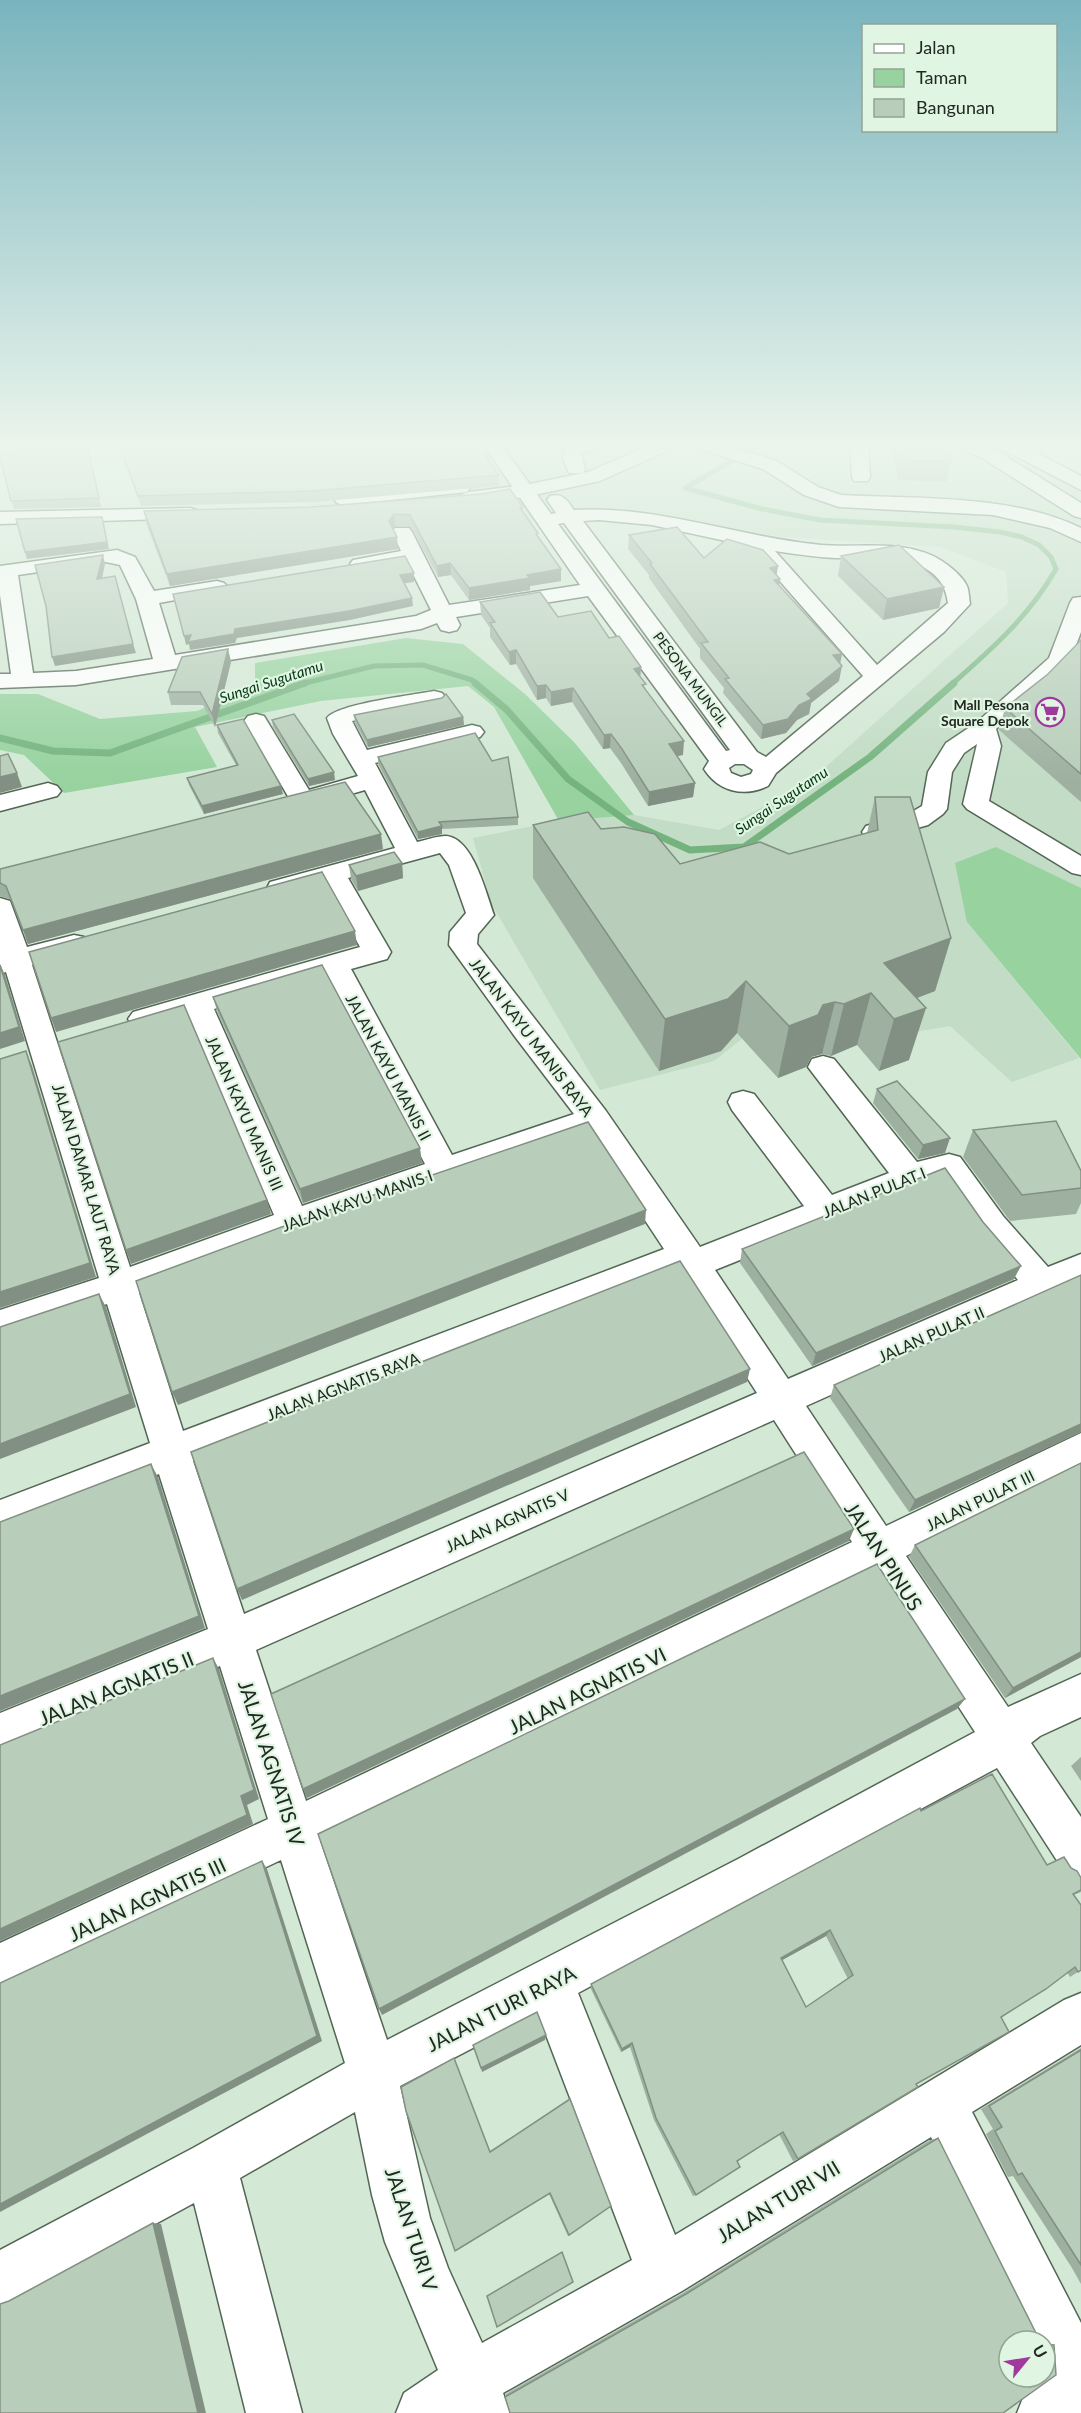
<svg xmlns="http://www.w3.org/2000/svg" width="1081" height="2413" font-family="Lato,sans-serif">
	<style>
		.built { fill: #c2dcc5 }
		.green { fill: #97d29f }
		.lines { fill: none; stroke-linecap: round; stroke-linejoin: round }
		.stream-far1 { stroke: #74b37e; stroke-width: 5 }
		.stream { stroke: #74b37e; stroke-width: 7 }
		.minor-casing { stroke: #536655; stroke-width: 3 }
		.major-casing { stroke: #536655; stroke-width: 3 }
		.highway-casing { stroke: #536655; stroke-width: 3 }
		.minor { fill: #fff; fill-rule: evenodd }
		.major { fill: #fff; fill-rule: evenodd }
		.highway { fill: #fff; fill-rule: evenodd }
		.wall { fill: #9eb0a0; fill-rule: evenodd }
		.shaded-wall { fill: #819082 }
		.building { fill: #b8cdba; stroke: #819082; stroke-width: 1.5; fill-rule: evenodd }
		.labels { text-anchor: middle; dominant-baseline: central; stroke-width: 4.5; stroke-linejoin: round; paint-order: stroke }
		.far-street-label { font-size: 14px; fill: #212922; stroke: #e0f5e2 }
		.far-poi-label { font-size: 14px; font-weight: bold; fill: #212922; stroke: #e0f5e2; text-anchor: end }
		.far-water-label { font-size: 15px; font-style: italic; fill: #073815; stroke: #e0f5e2 }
		.street-label { font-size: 16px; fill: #212922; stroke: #e0f5e2 }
		.near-street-label { font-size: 20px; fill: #212922; stroke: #e0f5e2 }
	</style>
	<rect width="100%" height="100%" fill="#d3e8d5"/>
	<polygon class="built" points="499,444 999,444 1081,488 1081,888 996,847 967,922 1079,1058 1012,1082 950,1026 868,1040 748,1034 714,1061 600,1090 491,903 473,838 559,821 634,815 719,830 808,783 1008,603 1006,572 940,547 781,537 653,513 604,508 420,540 412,528 324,548 320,527 289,465 441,453"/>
	<g class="green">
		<polygon points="406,638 463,644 525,694 574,742 634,815 559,821 494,707 468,686 321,701 195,727 217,767 64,793 24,755 0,750 0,694 38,694 100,719 197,711 255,686 255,663"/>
		<polygon points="996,847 1081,888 1081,1059 967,922 955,863"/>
	</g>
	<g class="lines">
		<g class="stream-far1">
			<path d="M762 444 685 488 762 509 820 520 954 527 1000 532 1022 537 1039 545 1051 557 1056 569C1030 615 992 649 952 684"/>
			<polyline points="301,684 374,666 423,665 472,680 477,684"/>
		</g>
		<g class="stream">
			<polyline points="475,683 507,710 568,779 628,822 690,850 744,847 870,757 954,683"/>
			<polyline points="0,738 53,751 110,753 305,683"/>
		</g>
		<g class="minor-casing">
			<g id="minor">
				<polygon points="342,444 360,444 365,453 363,457 349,457"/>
				<path d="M483 444H501L551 514 556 513 547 500 550 496C563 493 567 500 574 510 658 505 738 537 821 545 858 548 898 540 933 556 944 561 962 575 967 586 969 591 969 598 970 604L944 632 776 773 768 786C743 798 718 791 704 769L709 761 588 596 456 617 460 625 457 630 449 632 441 630 437 623 421 629 76 685 0 688V674H11L0 595V566L117 550 135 557 154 591 217 581 224 583 228 587 224 591 159 603 175 655 416 616 431 610 407 562 360 570 353 568 350 564 353 560 401 551 392 532 395 528H409L412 532 449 605 580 585ZM599 520 652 525 749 546 863 676 766 757 757 752 583 521ZM564 523 730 750 726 751 558 524ZM775 551C795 554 815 557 835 558 874 559 942 550 948 603L877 665ZM106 562 120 565 136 599 153 659 76 671 33 673 18 575ZM735 764H744L753 770 751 774 741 777 731 773 729 768Z"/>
				<polygon points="574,444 600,444 597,448 581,454 585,469 583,473 569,473 563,459 565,447"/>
				<path d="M693 444H721L777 461 818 487 841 495C918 499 1011 494 1081 528V542L1050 528 993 515 839 507 804 495 763 469 696 448Z"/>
				<polygon points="850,444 868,444 870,477 868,481 854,481 852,477"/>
				<polygon points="956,444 981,444 996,450 1081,503 1081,518 1074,516 982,458 959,448"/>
				<polygon points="1081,597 1081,632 1070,661 996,729 1001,746 989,801 1081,856 1081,875 1072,873 967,809 963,804 977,744 964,753 952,772 947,809 943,814 928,825 875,840 866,838 862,832 866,826 910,813 922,806 928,772 946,743 976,723 1049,658 1070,603 1073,598"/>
				<path d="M434 691 442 693 446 698 442 703 352 721 367 750 472 725 480 727 484 732 480 737 375 763 417 842C426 840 437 836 446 836 473 838 486 893 494 915L478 934 477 944 606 1111 700 1247 804 1206 732 1110 728 1102 732 1094 743 1091 754 1094 832 1195 889 1173 808 1067 812 1059 823 1056 834 1059 917 1162 949 1154 960 1157 1003 1216 1048 1267 1081 1254V1283L806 1406 886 1526 1081 1433V1469L906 1556 1008 1707 1081 1674V1717L1040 1736 1031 1743 1081 1817V1880L1065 1873 997 1768 578 1993 675 2235 1064 2000 1081 1993V2045L972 2112 1081 2323V2413H1017L1025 2393 1049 2376 1045 2368V2341H1032L931 2137 682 2291 503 2393 510 2413H396L404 2393 438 2370 385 2242 372 2195 355 2112 240 2178 302 2413H246L194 2203 19 2298 0 2306V2250L193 2148 345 2063 281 1860 0 1992V1943L268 1819 220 1666 0 1757V1713L208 1629 159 1474 0 1536V1500L150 1443 107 1304 0 1340V1310L99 1278 6 972 0 974V898L10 901 27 947 74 935 84 937 88 944 84 951 32 965 130 1267 274 1215 188 1016 143 1029 133 1026 128 1019 133 1012 360 947 325 884 280 897 270 894 267 888 270 882 395 848 365 790 302 808 293 805 244 721 248 716 256 714 264 716 309 790 358 776 333 734 327 718C337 704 414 695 434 691ZM440 853 449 865 466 913 450 932 449 945 516 1038 574 1114 452 1155 351 969 387 959 391 952 348 878ZM326 976 425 1164 302 1206 214 1009ZM588 1134 664 1249 183 1431 139 1293 305 1231ZM939 1180H941L979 1234 1018 1280 788 1379 715 1270ZM679 1272 757 1393 244 1614 193 1461ZM774 1420 852 1542 306 1801 256 1650ZM872 1573 975 1732 738 1859 387 2040 320 1841ZM538 2014 632 2260 482 2343 448 2268 430 2218 400 2086Z"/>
				<polygon points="48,783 57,786 61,791 57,796 0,811 0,795"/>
			</g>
		</g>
		<g class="major-casing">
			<g id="major">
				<polygon points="652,444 676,444 673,448 600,481 525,497 469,504 462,502 459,498 462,494 469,492 525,485 588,472"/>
				<polygon points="460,482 467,484 470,488 467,492 344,505 337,503 334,499 337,495 344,493"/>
				<polygon points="190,508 197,510 200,514 197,518 0,524 0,512"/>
			</g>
		</g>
		<g class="highway-casing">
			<polygon id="highway" points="997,444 1020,444 1081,476 1081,490 1000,448"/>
		</g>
		<use href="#minor" class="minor"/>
		<use href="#major" class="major"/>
		<use href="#highway" class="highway"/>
	</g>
	<g class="wall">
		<polygon points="87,444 101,507 14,509 0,458"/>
		<polygon points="118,444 320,444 323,451 490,462 499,475 499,486 313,502 141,506"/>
		<polygon points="891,444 949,444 951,462 947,482 898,480"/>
		<polygon points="523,507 523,512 538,536 561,569 561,581 530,586 530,590 469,600 451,575 438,577 411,527 395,526 393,529 398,549 170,586 146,523 144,511"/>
		<polygon points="629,535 704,558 777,575 779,586 842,654 840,664 839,681 811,703 809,714 797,720 786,733 761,739 723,693 724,688 700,658 700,649 649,578 649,575 628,549"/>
		<polygon points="841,556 944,587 939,608 883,620 838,576"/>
		<polygon points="480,602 558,617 609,638 641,667 640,677 646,690 683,755 677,756 695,783 693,797 648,806 621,763 610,748 603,749 572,702 551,706 546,698 537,700 516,664 510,665 490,637 490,628 481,615"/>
		<polygon points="1081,640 1081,802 999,730 1005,708 1048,674"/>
		<polygon points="228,649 231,662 215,727 203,705 171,705 168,692"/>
		<polygon points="442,698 463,717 464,725 368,747 355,723 354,715"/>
		<polygon points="272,720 335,780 309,786 273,727"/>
		<polygon points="217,725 283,794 204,814 189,785 187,778 236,765 218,733"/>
		<polygon points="378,757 518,817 518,825 442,829 442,834 418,839 378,764"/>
		<polygon points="875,797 951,938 935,991 916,998 909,1060 879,1071 857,1045 831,1056 822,1054 811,1057 806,1067 778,1078 737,1033 721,1051 659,1071 533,878 533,825 601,829 680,864 789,854 867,833"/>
		<polygon points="383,849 28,944 12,900 0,896 0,869"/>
		<polygon points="402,863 403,878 358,891 351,879 349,865"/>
		<polygon points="213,997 422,1163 303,1203 217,1011"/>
		<polygon points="877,1089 945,1153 918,1159 873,1103"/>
		<polygon points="973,1130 1081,1171 1081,1203 1076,1214 1010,1221 963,1157"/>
		<polygon points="983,1222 1014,1279 812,1366 740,1263 742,1249"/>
		<polygon points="1081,1275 1081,1432 909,1512 830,1398 834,1385"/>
		<polygon points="1081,1463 1081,1657 1005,1698 909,1557 915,1545"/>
		<polygon points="1081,1757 1081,1781 1071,1766"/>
		<path d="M921 1811 1047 1865 1071 1868 1081 1878V1892L1074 1895 1081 1970 1070 1977 1067 1972 1001 2017 916 2084 798 2159 793 2161 779 2134 737 2161 696 2195 693 2196 654 2120 630 2047 621 2052 591 1989V1984ZM826 1936 848 1979 806 2007 782 1960Z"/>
		<polygon points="1081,2048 1081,2284 1072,2268 1013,2176 1008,2177 986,2134 993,2129 981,2109"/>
		<polygon points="938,2138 1040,2341 1009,2341 1009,2377 1045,2377 1045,2344 1054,2345 1056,2375 1003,2413 510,2413 505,2397 506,2394 683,2293 930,2140"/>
		<polygon points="490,2152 611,2206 568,2236 549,2194 456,2251 455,2251"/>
	</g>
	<g class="shaded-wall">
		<polygon points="0,444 20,444 0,447"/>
		<polygon points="489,453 490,463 484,454"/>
		<polygon points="394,514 395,526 390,533 389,521"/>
		<polygon points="102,517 109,549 27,559 25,552"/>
		<polygon points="397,537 398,549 170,586 167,574"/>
		<polygon points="103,555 105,564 100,588 97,579"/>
		<polygon points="450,563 451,575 438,577 437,566"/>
		<polygon points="778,566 776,580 780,579 778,593 770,568"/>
		<polygon points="561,569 561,581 530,586 530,590 469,600 469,588 527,575"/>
		<polygon points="414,573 414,582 400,584 400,575"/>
		<polygon points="944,587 939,608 883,620 887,599"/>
		<polygon points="412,598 413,606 350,620 237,638 235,643 190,650 189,644 186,645 184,636 235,629"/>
		<polygon points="133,644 136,653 55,666 52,657"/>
		<polygon points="228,649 231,662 215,727 212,714"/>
		<polygon points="516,650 516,664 510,665 509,652"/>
		<polygon points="842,654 839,668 842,666 839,681 811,703 809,714 797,720 786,733 761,739 763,725 807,694 833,655"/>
		<polygon points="641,667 640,681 634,669"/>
		<polygon points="546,685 546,698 537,700 537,686"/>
		<polygon points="573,688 572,702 551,706 551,692"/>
		<polygon points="463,717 464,725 368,747 367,740"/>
		<polygon points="611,734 610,748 603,749 604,735"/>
		<polygon points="684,741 683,755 668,758 669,744"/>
		<polygon points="334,772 335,780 309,786 308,779"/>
		<polygon points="17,773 22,787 0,793 0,777"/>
		<polygon points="695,783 693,797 648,806 649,792"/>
		<polygon points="281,786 283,794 204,814 202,806"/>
		<polygon points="442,826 442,834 418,839 418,832"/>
		<polygon points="381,834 383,849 28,944 23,930"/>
		<polygon points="402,863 403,878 358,891 356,876"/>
		<polygon points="355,931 357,945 56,1032 51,1018"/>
		<polygon points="951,938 935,991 886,1010 884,963"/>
		<polygon points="0,964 5,975 25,1041 0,1049"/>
		<polygon points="746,981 737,1033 721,1051 659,1071 665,1019"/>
		<polygon points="871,993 857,1045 831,1056 844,1004"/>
		<polygon points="835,1002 822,1054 811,1057 806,1067 778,1078 789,1026 823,1005"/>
		<polygon points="926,1008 909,1060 879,1071 894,1019"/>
		<polygon points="26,1051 32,1066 96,1277 0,1308 0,1292"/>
		<polygon points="950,1138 945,1153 918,1159 923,1145"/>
		<polygon points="420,1148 422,1163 303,1203 300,1189"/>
		<polygon points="267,1200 271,1214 131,1264 126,1250"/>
		<polygon points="646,1210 645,1224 178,1405 172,1392"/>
		<polygon points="1021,1266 1014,1279 812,1366 816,1353"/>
		<polygon points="99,1294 106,1307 136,1407 0,1459 0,1444"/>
		<polygon points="750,1369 747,1382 242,1600 237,1589"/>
		<polygon points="1081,1424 1081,1432 909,1512 915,1500"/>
		<polygon points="151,1464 158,1477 205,1628 0,1711 0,1696"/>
		<polygon points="854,1529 849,1541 307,1798 303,1789"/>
		<polygon points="1081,1652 1081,1657 1005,1698 1013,1688"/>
		<polygon points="213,1658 219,1669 259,1799 247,1805 253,1824 0,1941 0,1929 241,1796"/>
		<polygon points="965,1699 957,1709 382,2015 379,2009"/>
		<polygon points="262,1861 267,1869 322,2041 0,2212 0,2204"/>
		<polygon points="830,1930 826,1936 777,1963 781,1958"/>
		<polygon points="546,2035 545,2040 482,2072 481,2068"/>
		<polygon points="632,2043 630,2047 621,2052 622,2049"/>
		<polygon points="550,2193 549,2194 456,2251 455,2251"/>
		<polygon points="153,2223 161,2224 206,2413 198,2413"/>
	</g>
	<g class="building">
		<polygon points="69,444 87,444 99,498 11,501 0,458 0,454"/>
		<polygon points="119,444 320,444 323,451 346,448 362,449 365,445 375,444 482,444 489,453 484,454 499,475 312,491 138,496"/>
		<polygon points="899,444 949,444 951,462 902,460"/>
		<polygon points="510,489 523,507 520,508 538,533 536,534 561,569 527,575 530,578 469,588 450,563 437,566 410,515 394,514 389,521 397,537 167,574 144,511 312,507 481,494"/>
		<polygon points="102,517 107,542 25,552 16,519"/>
		<polygon points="677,527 704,558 727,539 763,550 778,566 770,568 780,579 774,580 842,654 833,655 842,666 807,694 812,699 799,705 788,719 763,725 725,679 729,678 701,643 708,642 650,564 652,563 629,535"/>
		<polygon points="899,545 944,587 887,599 841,556"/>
		<polygon points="103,555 97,579 115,576 133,644 52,657 46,606 35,565"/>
		<polygon points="405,556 414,573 400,575 412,598 349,611 235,629 234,634 188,642 191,635 184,636 173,594"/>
		<polygon points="540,592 558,617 591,611 609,638 619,636 641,667 634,669 646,684 642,685 684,741 669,744 695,783 649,792 622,749 611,734 604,735 573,688 551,692 546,685 537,686 516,650 509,652 490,623 495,622 480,602"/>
		<polygon points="1081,640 1081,774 1005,708 1048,674"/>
		<polygon points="228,649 212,714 200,692 168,692 182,657"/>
		<polygon points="446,694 463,717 367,740 354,715 442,698"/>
		<polygon points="294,714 334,772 308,779 272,720"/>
		<polygon points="243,719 281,786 202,806 187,778 238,765 217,725"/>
		<polygon points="475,733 492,761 508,757 518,817 439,822 442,826 418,832 378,757"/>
		<polygon points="8,754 17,773 0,777 0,756"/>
		<polygon points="345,782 381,834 23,930 6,886 0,883 0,869"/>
		<polygon points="875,797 910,797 951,938 884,963 926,1008 894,1019 871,993 844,1004 835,1002 823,1005 818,1015 789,1026 746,981 728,999 665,1019 533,825 588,812 601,829 624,827 655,834 680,864 760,842 789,854 878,830"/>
		<polygon points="394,852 402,863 356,876 349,865"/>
		<polygon points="322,872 355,931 51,1018 29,952"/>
		<polygon points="0,965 19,1027 0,1033"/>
		<polygon points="322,965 420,1148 300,1189 213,997"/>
		<polygon points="184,1005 267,1200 126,1250 58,1042"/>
		<polygon points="26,1051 90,1263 0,1292 0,1059"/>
		<polygon points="897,1081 950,1138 923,1145 877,1089"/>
		<polygon points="1056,1121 1081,1171 1081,1188 1022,1195 973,1130"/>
		<polygon points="588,1122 646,1210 172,1392 136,1281 303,1219"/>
		<polygon points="945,1168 983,1222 1021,1266 816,1353 742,1249"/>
		<polygon points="680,1261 750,1369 237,1589 191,1452"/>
		<polygon points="1081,1275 1081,1424 915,1500 834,1385"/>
		<polygon points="99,1294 130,1394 0,1444 0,1327"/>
		<polygon points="804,1452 854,1529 303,1789 271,1694"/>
		<polygon points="1081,1463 1081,1652 1013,1688 915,1545"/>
		<polygon points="151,1464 199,1616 0,1696 0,1522"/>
		<polygon points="877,1564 965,1699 379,2009 318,1834"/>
		<polygon points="213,1658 254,1790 241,1796 247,1815 0,1929 0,1745"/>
		<path d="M992 1774 1047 1865 1064 1857 1071 1868 1077 1871 1081 1878V1890L1073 1894 1081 1905V1970L1078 1972 1075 1967 1046 1989 1001 2017 1009 2032 916 2084 918 2087 798 2159 783 2132 737 2161 740 2167 696 2195 656 2118 632 2043 622 2049 591 1984 920 1808 921 1811ZM830 1930 853 1975 806 2007 781 1958Z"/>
		<polygon points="262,1861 317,2036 0,2204 0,1983"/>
		<polygon points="537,2012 546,2035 481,2068 473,2045"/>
		<polygon points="1081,2050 1081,2265 1022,2173 1018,2175 995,2131 1002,2127 989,2106"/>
		<polygon points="454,2058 490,2152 570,2099 611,2206 569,2235 550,2193 455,2251 406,2111 401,2087"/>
		<polygon points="938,2138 1040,2341 1009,2341 1009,2377 1045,2377 1045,2344 1054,2345 1056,2375 1003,2413 510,2413 505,2397 686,2294"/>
		<polygon points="153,2223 198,2413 0,2413 0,2304 9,2301"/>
		<polygon points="562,2252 573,2282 497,2327 487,2296"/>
	</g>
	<linearGradient id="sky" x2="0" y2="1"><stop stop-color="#79b4be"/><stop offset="0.57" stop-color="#ebf5ec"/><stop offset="1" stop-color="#ebf5ec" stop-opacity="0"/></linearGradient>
	<rect width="1081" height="782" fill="url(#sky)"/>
	<defs>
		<g id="supermarket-ring" transform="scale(1.5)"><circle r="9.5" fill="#e0f5e2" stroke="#9f399d" stroke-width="1.5"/><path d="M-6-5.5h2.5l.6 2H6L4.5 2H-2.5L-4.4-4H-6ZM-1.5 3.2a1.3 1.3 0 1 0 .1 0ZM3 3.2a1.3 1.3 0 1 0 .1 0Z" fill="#9f399d"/></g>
	</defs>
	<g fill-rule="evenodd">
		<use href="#supermarket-ring" x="1050" y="712"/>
	</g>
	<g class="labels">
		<g class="far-street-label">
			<text transform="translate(691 679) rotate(53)">PESONA MUNGIL</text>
		</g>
		<g class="far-poi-label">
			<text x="1029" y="704">Mall Pesona<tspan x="1029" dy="16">Square Depok</tspan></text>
		</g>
		<g class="far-water-label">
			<text transform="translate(271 681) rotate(-18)">Sungai Sugutamu</text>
			<text transform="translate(781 800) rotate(-34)">Sungai Sugutamu</text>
		</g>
		<g class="street-label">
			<text transform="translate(532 1037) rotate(53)">JALAN KAYU MANIS RAYA</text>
			<text transform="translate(389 1067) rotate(62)">JALAN KAYU MANIS II</text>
			<text transform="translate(245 1113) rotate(66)">JALAN KAYU MANIS III</text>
			<text transform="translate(87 1179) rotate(73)">JALAN DAMAR LAUT RAYA</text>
			<text transform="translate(874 1192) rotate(-22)">JALAN PULAT I</text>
			<text transform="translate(357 1200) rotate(-19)">JALAN KAYU MANIS I</text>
			<text transform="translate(931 1334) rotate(-24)">JALAN PULAT II</text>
			<text transform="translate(343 1386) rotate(-21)">JALAN AGNATIS RAYA</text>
			<text transform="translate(980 1500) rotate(-26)">JALAN PULAT III</text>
			<text transform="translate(507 1520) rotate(-24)">JALAN AGNATIS V</text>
		</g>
		<g class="near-street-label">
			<text transform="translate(884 1556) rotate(57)">JALAN PINUS</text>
			<text transform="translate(116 1688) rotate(-22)">JALAN AGNATIS II</text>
			<text transform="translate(587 1690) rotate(-26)">JALAN AGNATIS VI</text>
			<text transform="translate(272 1763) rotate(72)">JALAN AGNATIS IV</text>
			<text transform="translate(147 1899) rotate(-25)">JALAN AGNATIS III</text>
			<text transform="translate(501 2008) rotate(-27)">JALAN TURI RAYA</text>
			<text transform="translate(778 2201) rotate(-31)">JALAN TURI VII</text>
			<text transform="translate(412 2229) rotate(72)">JALAN TURI V</text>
		</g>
	</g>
	<rect x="862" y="24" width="195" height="108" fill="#e0f5e2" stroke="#94a395" stroke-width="1.5"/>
	<rect x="874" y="44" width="30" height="9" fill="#ffffff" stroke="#94a395" stroke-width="1.5"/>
	<text x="916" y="54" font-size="18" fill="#212922">Jalan</text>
	<rect x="874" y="69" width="30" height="18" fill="#97d29f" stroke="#94a395" stroke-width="1.5"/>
	<text x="916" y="84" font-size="18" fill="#212922">Taman</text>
	<rect x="874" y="99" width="30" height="18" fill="#b8cdba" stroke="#94a395" stroke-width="1.5"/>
	<text x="916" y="114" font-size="18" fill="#212922">Bangunan</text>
	<g transform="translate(1027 2359) rotate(60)"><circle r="28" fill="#e0f5e2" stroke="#94a395" stroke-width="1.5"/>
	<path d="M0-4.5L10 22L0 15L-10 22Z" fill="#9f399d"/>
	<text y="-9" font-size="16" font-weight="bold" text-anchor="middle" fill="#212922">U</text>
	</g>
</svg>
